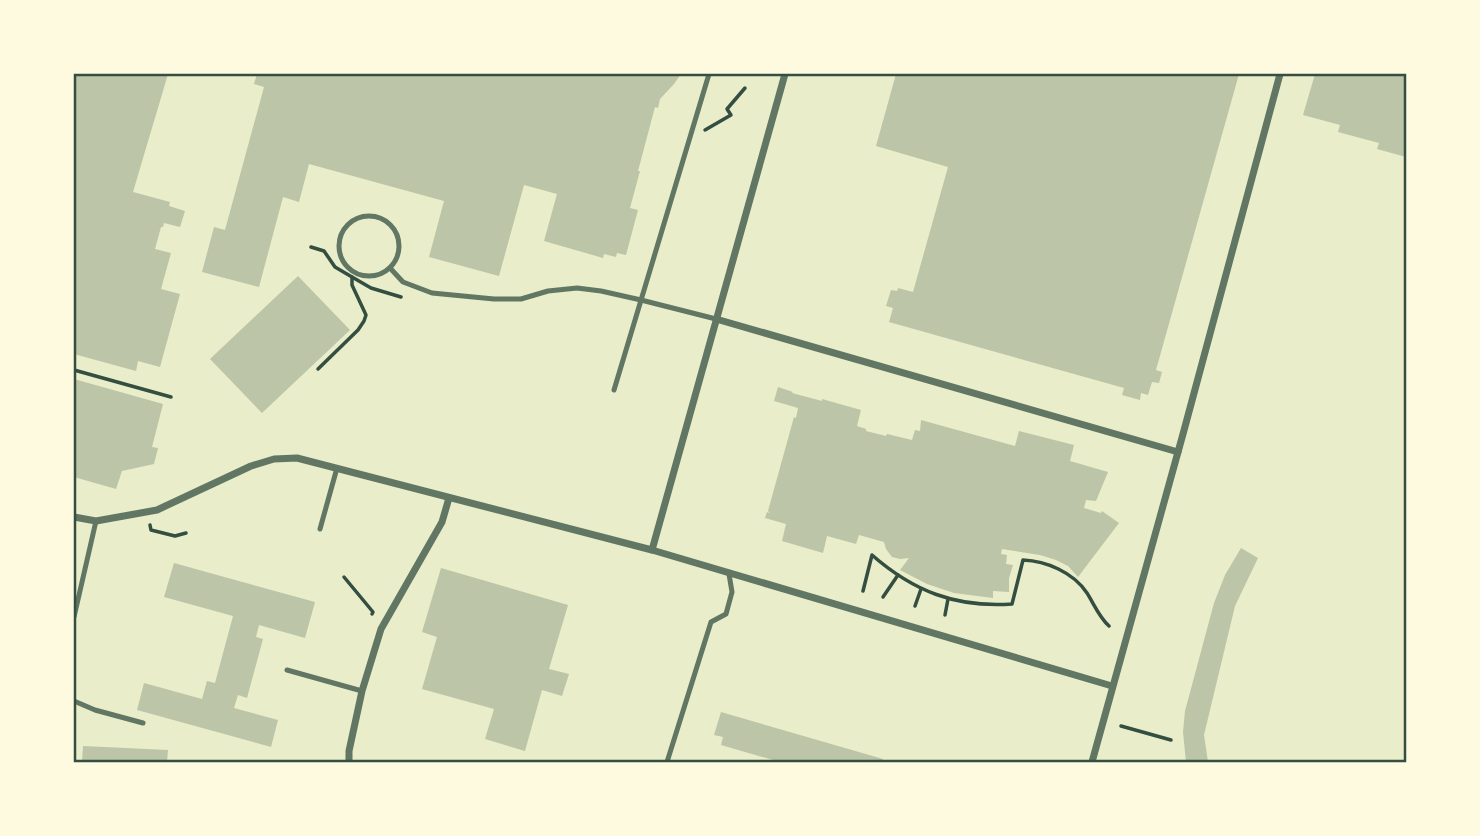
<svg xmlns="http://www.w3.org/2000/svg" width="1480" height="836" font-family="'Golos Text',sans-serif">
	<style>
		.building { fill: #bcc5a7 }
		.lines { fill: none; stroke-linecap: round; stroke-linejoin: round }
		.path { stroke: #344e41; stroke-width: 3.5 }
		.service { stroke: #617663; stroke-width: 5 }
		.minor { stroke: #617663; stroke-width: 7 }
		.neatline { fill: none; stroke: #344e41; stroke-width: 2.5 }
	</style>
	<rect width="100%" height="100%" fill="#e9edc9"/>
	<g class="building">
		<polygon points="74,74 168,74 133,192 170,202 169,206 185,211 180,227 164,223 163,227 161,227 155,249 171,253 161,289 180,294 160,367 138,361 136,371 74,354"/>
		<polygon points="257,74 681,74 674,84 660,99 658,108 655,107 638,171 640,171 630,208 638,210 626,255 617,253 616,257 604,254 603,258 544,241 557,194 524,185 499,276 429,257 444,201 309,164 299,202 283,197 259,287 202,272 214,227 225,230 264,87 254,84"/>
		<polygon points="896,74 1239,74 1156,370 1162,372 1159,383 1152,382 1148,395 1141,393 1140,400 1122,395 1124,388 889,322 893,308 886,306 891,290 897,291 898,288 913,292 948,167 876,146"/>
		<polygon points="1315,74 1406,74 1406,157 1377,149 1379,143 1338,132 1340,125 1303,115"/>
		<polygon points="298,276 350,330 262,413 210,359"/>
		<polygon points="74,379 163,404 152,447 158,448 154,464 122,471 116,489 74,477"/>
		<polygon points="778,387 793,392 792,393 822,401 822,399 861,410 857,426 866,429 866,431 886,436 887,434 912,440 915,430 920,431 921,420 1015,446 1019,431 1074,445 1070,461 1108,472 1096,501 1086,500 1084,508 1101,513 1102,511 1119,523 1078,577 1068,566 1056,560 1040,555 1002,549 1001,554 1007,555 1006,564 1013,565 1009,578 1009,592 993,591 993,598 954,593 927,584 900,570 909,558 900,559 892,557 886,549 884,542 859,535 856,544 827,536 823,553 782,541 786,524 765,518 767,512 770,513 768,511 794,417 796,418 798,408 774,401"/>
		<polygon points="1241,548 1258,558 1235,606 1204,735 1208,762 1186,762 1183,732 1185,711 1214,603 1225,575"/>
		<polygon points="174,563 315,602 305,638 259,625 256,637 263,639 247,698 238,695 234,708 278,720 271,747 137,710 144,683 202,699 207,681 215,683 233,616 164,597"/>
		<polygon points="441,568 568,605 549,669 569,674 562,696 542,690 525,751 485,739 494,709 422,689 437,637 422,632"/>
		<polygon points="721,712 883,759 882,762 780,762 721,745 723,737 714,735"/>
		<polygon points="83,746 168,750 167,762 82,762"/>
	</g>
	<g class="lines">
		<g class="path">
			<polyline points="705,130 731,115 727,109 745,88"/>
			<polyline points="311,247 324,251 335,267 352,277 371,288 401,297"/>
			<polyline points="318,369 358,330 364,321 366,315 352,285 352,277"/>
			<polyline points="74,370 171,397"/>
			<polyline points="150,525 151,530 175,536 186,533"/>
			<polyline points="344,577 373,612 372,614"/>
			<path d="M863 591 872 555C913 591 956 608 1012 604L1023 560C1046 561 1073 572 1087 593 1094 604 1099 617 1109 626"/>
			<polyline points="883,597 898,575"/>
			<polyline points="915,606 921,589"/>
			<polyline points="945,615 948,599"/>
			<polyline points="1121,726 1171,740"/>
		</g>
		<g class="service">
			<circle cx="369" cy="246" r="30"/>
			<polyline points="390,268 403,282 432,293 494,299 521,299 548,291 577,288 601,291 641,300 716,319"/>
			<polyline points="614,390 709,74"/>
			<polyline points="320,529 337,468"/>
			<polyline points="74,617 96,521"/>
			<polyline points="287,670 362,691"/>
			<polyline points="74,701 95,710 143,723"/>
			<polyline points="667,762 711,622 726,614 732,592 729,574"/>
		</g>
		<g class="minor">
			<polyline points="716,319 1178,452"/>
			<polyline points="74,517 96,521 157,510 251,466 274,459 297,458 652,550 1112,686"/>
			<polyline points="652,550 785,74"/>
			<polyline points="349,762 349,751 362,691 381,629 442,522 449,498"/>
			<polyline points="1092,762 1183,434 1280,74"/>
		</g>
	</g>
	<rect width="1480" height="836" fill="none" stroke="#fefae0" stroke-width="150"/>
	<rect x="75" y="75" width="1330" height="686" class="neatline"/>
</svg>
